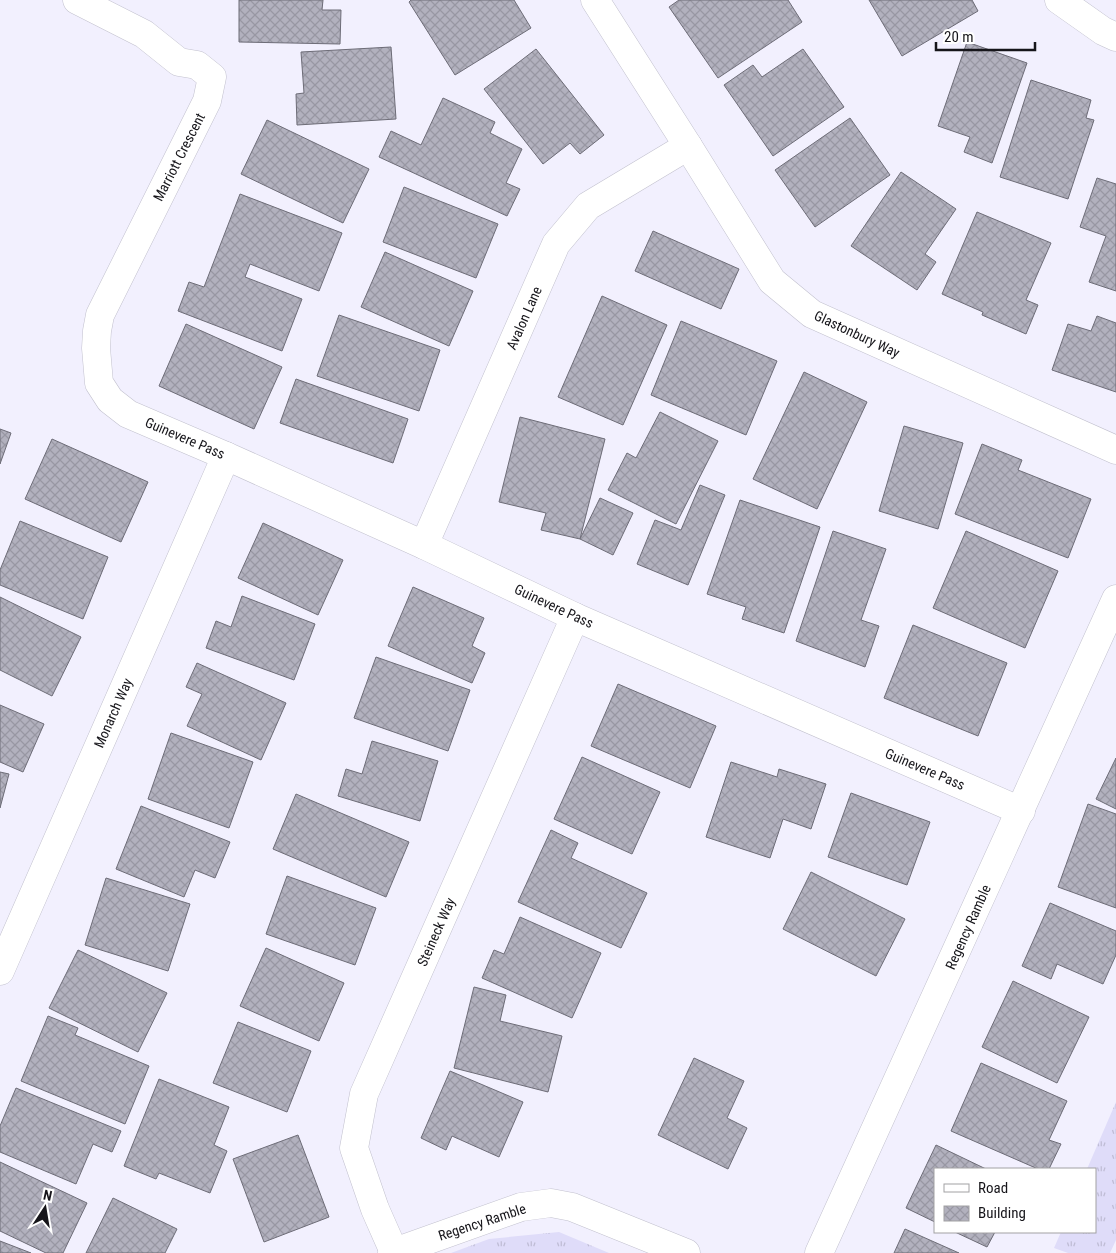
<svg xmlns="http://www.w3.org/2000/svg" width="1116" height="1253" font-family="'Roboto Condensed',sans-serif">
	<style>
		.grass { fill: url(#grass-tufts) }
		.building { fill: url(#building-cross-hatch); stroke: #6d6c77 }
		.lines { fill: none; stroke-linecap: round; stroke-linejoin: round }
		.minor-casing { stroke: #c2c1ce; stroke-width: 29 }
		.minor { stroke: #fff; stroke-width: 28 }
		.labels { text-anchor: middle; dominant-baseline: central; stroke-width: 5; stroke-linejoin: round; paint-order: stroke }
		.street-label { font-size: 14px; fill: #16151a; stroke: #fff }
	</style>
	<defs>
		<pattern id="grass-tufts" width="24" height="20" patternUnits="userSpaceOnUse" patternTransform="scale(1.25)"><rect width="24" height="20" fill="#dfdcf9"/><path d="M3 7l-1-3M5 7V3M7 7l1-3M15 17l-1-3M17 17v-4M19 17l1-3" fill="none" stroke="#bfbcd5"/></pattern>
		<pattern id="building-cross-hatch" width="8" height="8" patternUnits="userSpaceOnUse" patternTransform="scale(1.25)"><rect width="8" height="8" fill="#b2b1be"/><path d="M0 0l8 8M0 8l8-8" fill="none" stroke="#9897a3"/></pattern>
	</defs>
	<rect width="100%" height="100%" fill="#f2f0fe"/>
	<g class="grass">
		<polygon points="1116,1102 1116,1240 1110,1253 1068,1253 1054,1248 1061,1232 1095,1232 1095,1169 1087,1169"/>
		<polygon points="559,1232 609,1253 451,1253 489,1239"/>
	</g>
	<g class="building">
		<polygon points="239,0 323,0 322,10 341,10 340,44 239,42"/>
		<polygon points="411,0 514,0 531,28 455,75 409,2"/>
		<polygon points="679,0 788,0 802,22 718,78 669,7"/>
		<polygon points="869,0 972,0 978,11 902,56"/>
		<polygon points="967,42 1027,63 992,163 964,152 970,137 938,126"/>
		<polygon points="391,47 396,119 297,125 296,94 304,93 301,52"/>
		<polygon points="536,49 604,135 580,154 570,143 543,164 484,89"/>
		<polygon points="803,49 844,107 773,156 724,85 753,65 762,77"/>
		<polygon points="1031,80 1091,100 1086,118 1094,120 1068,199 1000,177"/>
		<polygon points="443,98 495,122 490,133 522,149 506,183 520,189 507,216 379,157 391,131 421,145"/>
		<polygon points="850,118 890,175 815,227 775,170"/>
		<polygon points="267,120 369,169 343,223 241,174"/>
		<polygon points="901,172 956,209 925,254 936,262 917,290 851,246"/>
		<polygon points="1097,178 1116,184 1116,291 1089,282 1106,236 1080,227"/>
		<polygon points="404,187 498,224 476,278 383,242"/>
		<polygon points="240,194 342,233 319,291 250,264 245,277 302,299 282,351 178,311 189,282 204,287"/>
		<polygon points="977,212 1051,243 1026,300 1038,305 1026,334 982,315 983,312 942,294"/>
		<polygon points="653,231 739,269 721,309 635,271"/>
		<polygon points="385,252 473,291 449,346 361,307"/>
		<polygon points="602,296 667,325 623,425 558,397"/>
		<polygon points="339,315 440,350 419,411 317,376"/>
		<polygon points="1097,316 1116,323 1116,392 1052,370 1068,324 1091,331"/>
		<polygon points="681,321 777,361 746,435 651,395"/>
		<polygon points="186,324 282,367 254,429 159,386"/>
		<polygon points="804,372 867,402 817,509 753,479"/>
		<polygon points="296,379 408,419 393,463 280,423"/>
		<polygon points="660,412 718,441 676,524 608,490 627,453 636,458"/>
		<polygon points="520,417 605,439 580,539 541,530 546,513 499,502"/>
		<polygon points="904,426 963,443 938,529 879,511"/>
		<polygon points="0,429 11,433 0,464"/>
		<polygon points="52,439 148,482 121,542 25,499"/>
		<polygon points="982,444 1022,460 1018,470 1091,499 1068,558 955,514"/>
		<polygon points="700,485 725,495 688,585 637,564 655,520 681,530"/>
		<polygon points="600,498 633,513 613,555 580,539"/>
		<polygon points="740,500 820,527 784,633 742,619 746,607 707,594"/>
		<polygon points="20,521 108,557 83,619 0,585 0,570"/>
		<polygon points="263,523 343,560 318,615 238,578"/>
		<polygon points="833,531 886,549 861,620 879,626 865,667 796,641"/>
		<polygon points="966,531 1058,571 1025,648 933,608"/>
		<polygon points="413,587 484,618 472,646 485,653 472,683 388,646"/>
		<polygon points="242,596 315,624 294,680 206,648 216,621 231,627"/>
		<polygon points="0,597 81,637 52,696 0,670"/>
		<polygon points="913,625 1007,663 978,736 884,698"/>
		<polygon points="376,657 470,690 448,751 354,718"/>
		<polygon points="197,663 286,703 261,760 187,726 202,694 186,687"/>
		<polygon points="618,684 716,726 690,788 591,746"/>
		<polygon points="0,705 44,724 23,772 0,762"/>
		<polygon points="171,733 253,762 229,828 148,799"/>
		<polygon points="372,741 438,761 420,821 338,796 346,769 362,774"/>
		<polygon points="582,757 660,792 632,854 554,819"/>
		<polygon points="1116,758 1116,809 1096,799"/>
		<polygon points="731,762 777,777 779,769 826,784 811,829 783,819 770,858 706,837"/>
		<polygon points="0,772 9,774 0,808"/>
		<polygon points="851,793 930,822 907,885 828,857"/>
		<polygon points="296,794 409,842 386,897 273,849"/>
		<polygon points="1088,804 1116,814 1116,908 1058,887"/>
		<polygon points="141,806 230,842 215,878 195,870 184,897 116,869"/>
		<polygon points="551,830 578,843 571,858 647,893 621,948 518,902"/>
		<polygon points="811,872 905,919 876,976 783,929"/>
		<polygon points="287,876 376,908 355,965 266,934"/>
		<polygon points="106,878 190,904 168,971 85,945"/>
		<polygon points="1050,903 1116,931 1116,955 1103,984 1057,964 1051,979 1022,966"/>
		<polygon points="520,917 601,953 572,1018 482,978 494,950 504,954"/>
		<polygon points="266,948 344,983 319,1041 240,1006"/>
		<polygon points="78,950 167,993 138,1052 49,1008"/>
		<polygon points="1013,981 1089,1017 1057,1083 982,1047"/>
		<polygon points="474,987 506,995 500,1021 562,1036 548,1092 454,1068"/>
		<polygon points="48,1016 78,1028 75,1035 149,1066 125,1124 21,1081"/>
		<polygon points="238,1022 311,1051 287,1112 213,1083"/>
		<polygon points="694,1058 744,1081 727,1118 747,1128 728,1169 658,1135"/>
		<polygon points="981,1063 1067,1101 1049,1140 1061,1144 1049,1169 1038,1169 951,1131"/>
		<polygon points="450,1071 523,1102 499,1157 452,1136 446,1150 421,1138"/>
		<polygon points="159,1079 229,1107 214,1145 227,1151 210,1193 159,1173 156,1179 124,1166"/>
		<polygon points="16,1088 121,1131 112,1152 93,1144 76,1184 0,1152 0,1126"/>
		<polygon points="298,1135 329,1217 264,1242 233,1159"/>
		<polygon points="936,1145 986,1169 935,1169 935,1222 906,1208"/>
		<polygon points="0,1162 87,1203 63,1253 46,1253 0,1231"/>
		<polygon points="113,1198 177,1229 165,1253 86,1253"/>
		<polygon points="905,1229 959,1253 894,1253"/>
		<polygon points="955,1232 995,1232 987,1247"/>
		<polygon points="0,1241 31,1253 0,1253"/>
	</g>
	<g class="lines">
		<g class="minor-casing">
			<g id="minor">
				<polyline points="77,0 144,34 179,62 197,65 212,77 207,101 100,315 97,331 96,348 99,383 110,400 128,414 226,456 424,545 575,617 1021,811"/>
				<polyline points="595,0 688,146 772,281 812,314 1116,450"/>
				<polyline points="1059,0 1103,31 1116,37"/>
				<polyline points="424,545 556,244 588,206 688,146"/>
				<polyline points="0,971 226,456"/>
				<polyline points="394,1252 375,1209 354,1148 364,1094 575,617"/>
				<polyline points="392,1253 521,1207 551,1203 572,1207 686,1253"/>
				<polyline points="819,1253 1116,599"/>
			</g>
		</g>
		<use href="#minor" class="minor"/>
	</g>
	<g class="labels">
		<g class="street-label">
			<text transform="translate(179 157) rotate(-63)">Marriott Crescent</text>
			<text transform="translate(524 318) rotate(-66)">Avalon Lane</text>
			<text transform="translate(857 334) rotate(25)">Glastonbury Way</text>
			<text transform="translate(185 438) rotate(23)">Guinevere Pass</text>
			<text transform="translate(554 606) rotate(25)">Guinevere Pass</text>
			<text transform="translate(113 713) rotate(-66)">Monarch Way</text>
			<text transform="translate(925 769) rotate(23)">Guinevere Pass</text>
			<text transform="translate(968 927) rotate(-66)">Regency Ramble</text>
			<text transform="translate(436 932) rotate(-66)">Steineck Way</text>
			<text transform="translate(482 1222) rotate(-18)">Regency Ramble</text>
		</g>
	</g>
	<rect x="934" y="1168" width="162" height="65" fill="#ffffff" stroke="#a2a1a3"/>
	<rect x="944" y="1184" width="25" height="8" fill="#ffffff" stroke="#a2a1a3"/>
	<text x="978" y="1193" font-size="15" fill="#16151a">Road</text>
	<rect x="944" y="1206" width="25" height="15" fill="url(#building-cross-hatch)" stroke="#a2a1a3"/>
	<text x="978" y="1218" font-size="15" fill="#16151a">Building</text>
	<g transform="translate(45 1208) rotate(12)" stroke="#ffffff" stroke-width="4" paint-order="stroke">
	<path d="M0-4L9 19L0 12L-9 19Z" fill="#16151a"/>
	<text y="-8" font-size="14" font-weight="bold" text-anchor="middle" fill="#16151a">N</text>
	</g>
	<path d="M936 42v8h99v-8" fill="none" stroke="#16151a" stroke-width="2.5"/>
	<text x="944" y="42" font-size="15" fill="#16151a" stroke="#ffffff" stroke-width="4" paint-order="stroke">20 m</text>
</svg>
